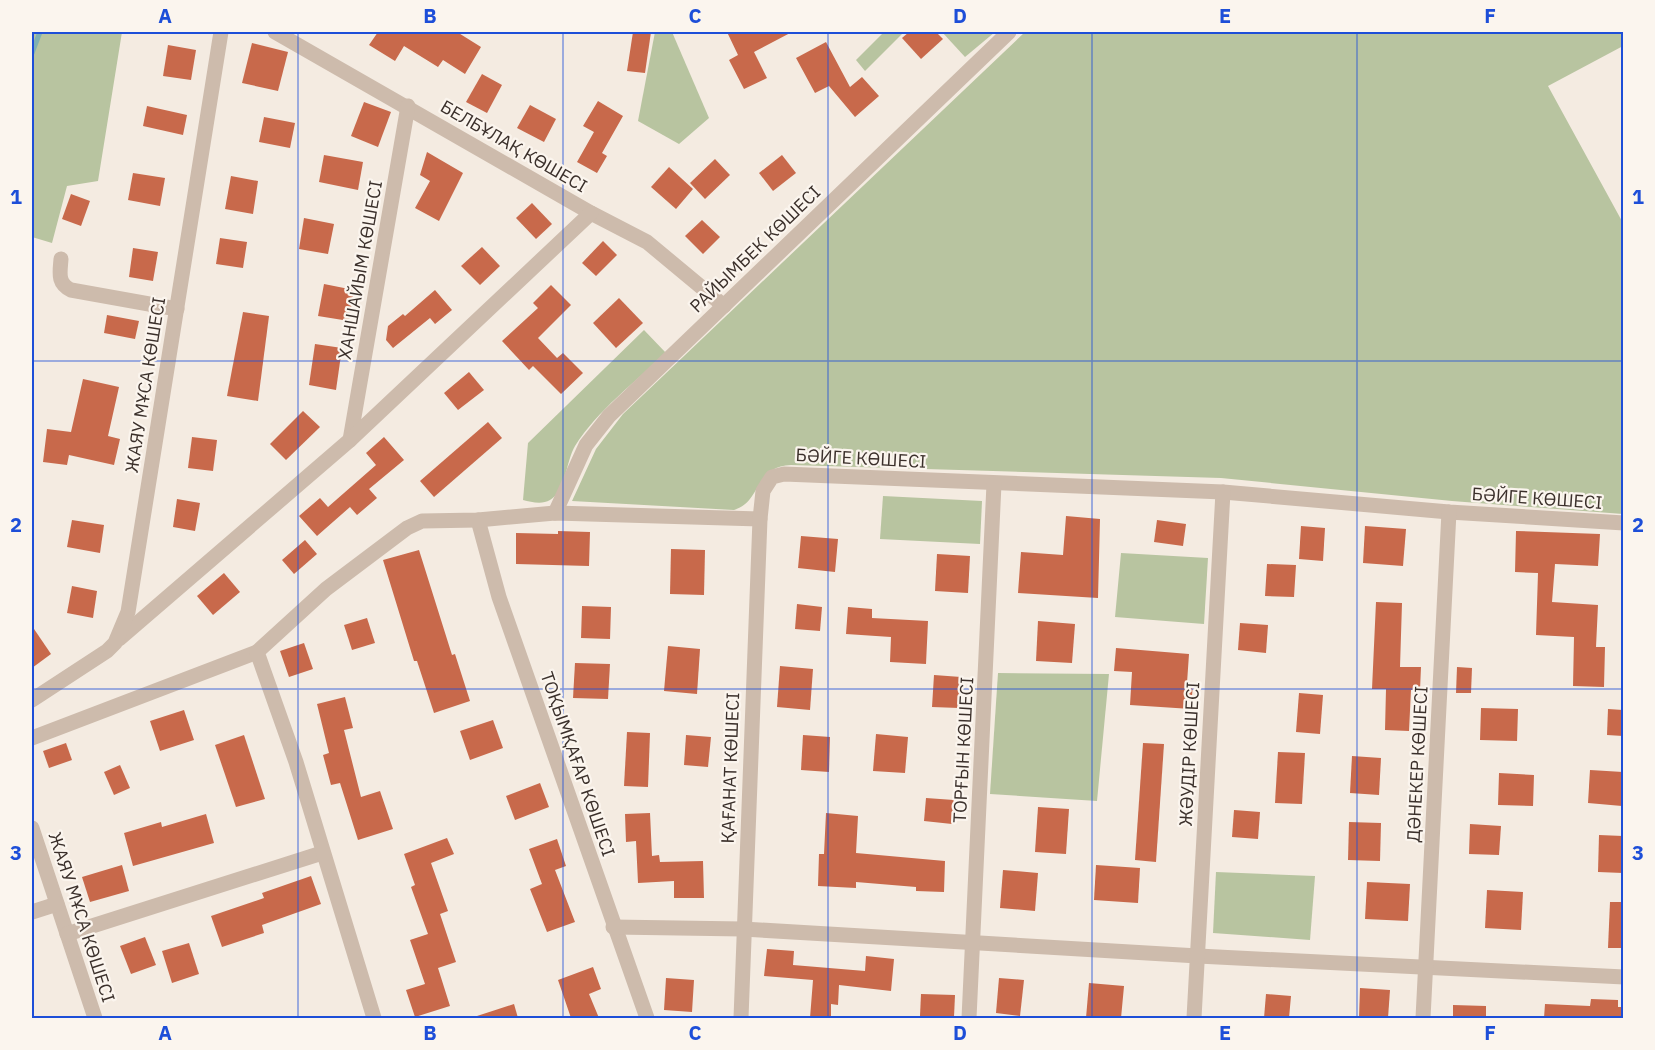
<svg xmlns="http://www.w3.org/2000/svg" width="1655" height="1050" font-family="'IBM Plex Sans',sans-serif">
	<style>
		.green { fill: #b8c4a0 }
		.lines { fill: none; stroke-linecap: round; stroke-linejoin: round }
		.stream { stroke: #7fb0b2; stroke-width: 5 }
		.building { fill: #c8694b }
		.minor { stroke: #cdbbac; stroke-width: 15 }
		.grid { fill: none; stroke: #1d4ed8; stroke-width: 1.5; stroke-opacity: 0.55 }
		.labels { text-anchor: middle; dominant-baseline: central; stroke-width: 4.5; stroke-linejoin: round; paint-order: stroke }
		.street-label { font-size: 18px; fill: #3b302b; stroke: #fbf5ee }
		.neatline { fill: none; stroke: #1d4ed8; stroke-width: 2 }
		.grid-label { font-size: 20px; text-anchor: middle; font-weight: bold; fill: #1d4ed8 }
	</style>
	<rect width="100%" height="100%" fill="#f4ebe1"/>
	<g class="green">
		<polygon points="32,32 122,32 98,181 67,186 52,243 32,237"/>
		<polygon points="655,32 672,32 709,118 679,144 638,121"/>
		<polygon points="884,32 904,32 865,71 856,60"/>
		<polygon points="942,32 995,32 965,57"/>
		<path d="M1025 32H1623V46L1548 86 1623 223V514L1452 501 1221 478 791 465C753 467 762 502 734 510L572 501 596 449 623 414Z"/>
		<path d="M644 330 666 353C635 382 598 410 575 446 566 461 566 491 550 500 542 505 531 502 523 500L528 443Z"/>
		<polygon points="883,496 982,501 980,544 880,539"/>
		<polygon points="1121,553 1208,558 1204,624 1115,617"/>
		<polygon points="998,673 1109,674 1097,801 990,794"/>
		<polygon points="1216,872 1315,876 1310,940 1213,933"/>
	</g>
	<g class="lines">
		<polyline class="stream" points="32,53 40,32"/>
	</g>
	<g class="building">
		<polygon points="378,32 457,32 481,47 465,74 443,60 438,67 404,46 395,61 369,45"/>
		<polygon points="633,32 651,32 645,73 627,71"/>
		<polygon points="727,32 792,32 754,52 767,78 744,89 729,60 738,55"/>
		<polygon points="909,32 936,32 943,39 921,59 902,38"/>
		<polygon points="826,42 850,87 862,77 879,96 855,117 829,86 815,93 796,58"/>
		<polygon points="252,43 288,52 278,91 242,83"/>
		<polygon points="168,45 196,50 191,80 163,76"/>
		<polygon points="482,74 502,85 487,113 466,102"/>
		<polygon points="598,101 623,116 602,153 607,156 597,173 577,162 594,132 583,126"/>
		<polygon points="364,102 391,112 378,147 351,136"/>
		<polygon points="530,105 556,119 544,142 517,128"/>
		<polygon points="147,106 187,115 183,135 143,126"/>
		<polygon points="264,117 295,123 290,148 259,142"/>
		<polygon points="427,152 463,173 439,221 415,208 430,181 420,175"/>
		<polygon points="324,155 363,162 358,190 319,182"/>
		<polygon points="782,155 796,173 773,191 759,173"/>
		<polygon points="715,159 730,175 705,199 690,183"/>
		<polygon points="669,167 693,189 676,209 651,187"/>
		<polygon points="133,173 165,178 160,206 128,200"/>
		<polygon points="231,176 258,181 253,214 225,209"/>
		<polygon points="71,194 90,201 81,226 62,219"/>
		<polygon points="532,203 552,224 536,239 516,218"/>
		<polygon points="304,218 334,224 328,254 299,249"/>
		<polygon points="702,220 720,237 703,254 685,236"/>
		<polygon points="220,238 247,242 243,268 216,264"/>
		<polygon points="603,241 617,255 596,276 582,263"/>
		<polygon points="482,247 500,266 480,285 461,266"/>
		<polygon points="133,248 158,252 153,281 129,277"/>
		<polygon points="324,284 354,290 349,321 318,316"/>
		<polygon points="551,285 571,305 538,338 557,358 563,353 583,373 561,394 533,366 529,370 502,341 538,308 533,303"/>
		<polygon points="435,290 452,310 435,324 430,318 393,348 386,340 388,326 403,314 405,316"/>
		<polygon points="619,298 643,323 616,348 593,323"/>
		<polygon points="243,312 269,316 258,401 227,396"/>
		<polygon points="107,315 139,321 135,339 104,333"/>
		<polygon points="315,344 342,348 336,390 309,385"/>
		<polygon points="469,372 484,390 458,410 444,393"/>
		<polygon points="83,379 119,387 108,436 120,439 114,465 69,455 67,465 43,462 47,429 71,432"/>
		<polygon points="303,411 320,427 286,460 270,444"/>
		<polygon points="488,422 502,438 434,497 420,481"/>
		<polygon points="192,437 217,440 213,471 188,468"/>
		<polygon points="384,437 404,460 369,489 377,498 357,515 350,507 317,536 299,516 320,498 328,507 376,465 366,453"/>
		<polygon points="177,499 200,503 195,531 173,527"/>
		<polygon points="1066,516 1100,519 1098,598 1018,593 1021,552 1063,555"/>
		<polygon points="72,520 104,525 100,553 67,547"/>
		<polygon points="1157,520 1186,524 1183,546 1154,542"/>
		<polygon points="1301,526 1325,528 1323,561 1299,559"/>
		<polygon points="1365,526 1406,529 1403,566 1363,563"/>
		<polygon points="558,531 590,532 589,566 516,564 516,533 558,534"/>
		<polygon points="1516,531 1600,534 1598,566 1555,564 1552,602 1598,605 1596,647 1605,647 1604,687 1573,686 1574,637 1536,635 1538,573 1515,572"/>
		<polygon points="801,536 838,539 835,572 798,568"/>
		<polygon points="305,540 317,554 294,574 282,560"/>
		<polygon points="671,549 705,550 704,595 670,594"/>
		<polygon points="419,550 452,655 455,654 470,701 434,713 417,661 414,661 383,560"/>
		<polygon points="937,554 970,556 968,593 935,591"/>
		<polygon points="1267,564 1296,565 1294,597 1265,596"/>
		<polygon points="224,573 240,592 213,615 197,596"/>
		<polygon points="72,586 97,591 93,618 67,613"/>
		<polygon points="1376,602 1402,603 1400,667 1421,667 1420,690 1411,690 1409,731 1385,730 1386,689 1372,689"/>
		<polygon points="797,604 822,607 820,631 795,629"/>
		<polygon points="582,606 611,607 610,639 581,638"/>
		<polygon points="848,607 872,609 872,618 928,621 926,664 890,662 891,637 846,634"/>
		<polygon points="367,618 375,643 352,650 344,625"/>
		<polygon points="1038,621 1075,624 1072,663 1036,661"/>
		<polygon points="1240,623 1268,625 1266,653 1238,650"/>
		<polygon points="32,626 51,654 32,668"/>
		<polygon points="304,643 313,669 289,677 280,651"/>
		<polygon points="668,646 700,649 697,694 664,691"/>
		<polygon points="1116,648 1189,654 1187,683 1193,683 1191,709 1130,705 1132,672 1114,671"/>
		<polygon points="575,663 610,664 608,699 573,698"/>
		<polygon points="780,666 813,669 810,710 777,707"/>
		<polygon points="1457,667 1472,668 1471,693 1456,693"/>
		<polygon points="934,675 961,677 959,708 932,707"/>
		<polygon points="1299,693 1323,695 1320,734 1296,732"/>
		<polygon points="345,697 353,728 344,730 361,797 380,791 393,829 358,840 340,783 331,785 323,755 329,753 317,704"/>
		<polygon points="1481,708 1518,709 1517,741 1480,740"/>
		<polygon points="1608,709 1623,710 1623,736 1607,735"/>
		<polygon points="184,710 194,740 160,751 150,721"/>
		<polygon points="493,720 503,748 470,760 460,731"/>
		<polygon points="627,732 650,733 648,787 624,786"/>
		<polygon points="876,734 908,737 905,773 873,771"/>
		<polygon points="244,735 265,799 236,807 215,745"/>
		<polygon points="686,735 711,737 708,767 684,765"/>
		<polygon points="803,735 830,737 829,772 801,770"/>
		<polygon points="66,743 72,760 49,768 43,751"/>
		<polygon points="1143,743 1164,744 1156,862 1135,860"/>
		<polygon points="1278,752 1305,753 1302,804 1275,803"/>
		<polygon points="1352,756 1381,758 1379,795 1350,793"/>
		<polygon points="120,765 130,788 114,795 104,772"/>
		<polygon points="1590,770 1623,772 1622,806 1588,803"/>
		<polygon points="1499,773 1534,775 1533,806 1498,805"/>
		<polygon points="540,783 549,807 515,820 506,796"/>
		<polygon points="926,798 954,800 952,824 924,821"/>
		<polygon points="1038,807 1069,809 1066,854 1035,852"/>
		<polygon points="1234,810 1260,812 1258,839 1232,837"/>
		<polygon points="650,813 652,856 659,855 660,862 703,861 704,898 674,898 674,881 638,883 636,841 626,842 625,814"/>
		<polygon points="826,813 858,816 856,853 945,861 944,892 916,891 916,887 856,882 856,888 818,886 819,854 824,854"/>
		<polygon points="206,814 214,843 133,866 124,833 161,822 162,827"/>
		<polygon points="1349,822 1381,823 1380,861 1348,860"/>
		<polygon points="1470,824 1501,826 1499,855 1469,854"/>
		<polygon points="1599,835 1623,836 1623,873 1598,872"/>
		<polygon points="447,838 454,854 431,863 448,911 440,914 456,962 438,968 450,1006 415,1017 406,990 425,984 410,940 428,934 411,887 415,885 404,854"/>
		<polygon points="557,839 566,866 555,870 575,922 547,932 530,889 542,884 529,849"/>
		<polygon points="122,865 129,891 90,902 82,877"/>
		<polygon points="1096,865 1140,868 1138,903 1094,900"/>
		<polygon points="1003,870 1038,873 1035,911 1000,908"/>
		<polygon points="311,876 321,904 262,925 264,933 222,947 211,916 264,898 262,893"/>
		<polygon points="1367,882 1410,884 1408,921 1365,919"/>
		<polygon points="1487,890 1523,892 1521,930 1485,928"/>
		<polygon points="1610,902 1623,902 1623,948 1608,948"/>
		<polygon points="145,937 156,965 131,974 120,946"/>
		<polygon points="189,943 199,974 172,983 162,951"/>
		<polygon points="767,949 794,951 793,965 865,971 866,956 894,959 891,991 839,985 838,1005 831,1004 831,1018 810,1018 813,980 764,976"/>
		<polygon points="593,967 601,989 589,994 599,1018 571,1018 558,980"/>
		<polygon points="666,978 694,980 692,1012 664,1010"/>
		<polygon points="999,978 1024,980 1020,1016 996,1013"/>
		<polygon points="1089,983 1124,986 1121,1018 1086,1018"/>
		<polygon points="1360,988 1390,990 1388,1018 1359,1018"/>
		<polygon points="921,994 955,995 954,1017 920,1016"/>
		<polygon points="1266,994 1291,996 1289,1018 1264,1018"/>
		<polygon points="1591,999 1618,1000 1618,1007 1623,1007 1623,1018 1544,1018 1545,1004 1590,1006"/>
		<polygon points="514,1004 518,1018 477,1018 477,1016"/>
		<polygon points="1453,1005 1486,1006 1486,1018 1453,1018"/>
	</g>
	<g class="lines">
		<g class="minor">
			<polyline points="275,32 591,213 647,242 724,306"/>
			<path d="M61 259C60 273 57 283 71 290L177 309"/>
			<polyline points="350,440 408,106"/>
			<polyline points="555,513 586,445 609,416 1009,32"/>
			<polyline points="478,520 499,597 647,1018"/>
			<polyline points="119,639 350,440 591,213"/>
			<polyline points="32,700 107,651 115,643 128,612 221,32"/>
			<polyline points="32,738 257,652"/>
			<polyline points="32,828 95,1018"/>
			<polyline points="32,912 57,904"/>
			<polyline points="613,927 743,929 1198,956 1624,977"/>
			<polyline points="67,934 322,853"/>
			<polyline points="374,1018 296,762 257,652 326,589 407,528 422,521 478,520 555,513 760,519"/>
			<polyline points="741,1018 760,519 763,491 772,477 784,474 1223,492 1449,512 1624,523"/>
			<polyline points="969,1018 994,484"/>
			<polyline points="1194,1018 1223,492"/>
			<polyline points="1423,1018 1449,512"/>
		</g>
	</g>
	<path class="grid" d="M298 32V1018M563 32V1018M828 32V1018M1092 32V1018M1357 32V1018M32 361H1624M32 689H1624"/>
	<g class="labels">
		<g class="street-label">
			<text transform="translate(514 146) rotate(30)">БЕЛБҰЛАҚ КӨШЕСІ</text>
			<text transform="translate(755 249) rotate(-44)">РАЙЫМБЕК КӨШЕСІ</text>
			<text transform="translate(360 270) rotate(-80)">ХАНШАЙЫМ КӨШЕСІ</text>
			<text transform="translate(145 385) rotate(-81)">ЖАЯУ МҰСА КӨШЕСІ</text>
			<text transform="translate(861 458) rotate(3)">БӘЙГЕ КӨШЕСІ</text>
			<text transform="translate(1537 498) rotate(4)">БӘЙГЕ КӨШЕСІ</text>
			<text transform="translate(963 750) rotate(-87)">ТОРҒЫН КӨШЕСІ</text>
			<text transform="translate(1189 754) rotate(-87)">ЖӘУДІР КӨШЕСІ</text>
			<text transform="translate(578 764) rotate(71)">ТОҚЫМҚАҒАР КӨШЕСІ</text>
			<text transform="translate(1417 764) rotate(-87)">ДӘНЕКЕР КӨШЕСІ</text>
			<text transform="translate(730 768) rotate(-88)">ҚАҒАНАТ КӨШЕСІ</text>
			<text transform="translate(82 917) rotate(72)">ЖАЯУ МҰСА КӨШЕСІ</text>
		</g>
	</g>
	<rect width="1655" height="1050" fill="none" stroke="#fbf5ee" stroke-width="66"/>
	<rect x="33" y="33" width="1589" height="984" class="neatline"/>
	<g class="grid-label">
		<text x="165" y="23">A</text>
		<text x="430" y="23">B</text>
		<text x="695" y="23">C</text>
		<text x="960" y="23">D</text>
		<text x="1225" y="23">E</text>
		<text x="1490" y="23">F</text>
		<text x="16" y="204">1</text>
		<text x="1638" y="204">1</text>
		<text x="16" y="532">2</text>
		<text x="1638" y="532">2</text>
		<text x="16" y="860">3</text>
		<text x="1638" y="860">3</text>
		<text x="165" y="1040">A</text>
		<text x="430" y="1040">B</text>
		<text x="695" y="1040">C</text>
		<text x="960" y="1040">D</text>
		<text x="1225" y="1040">E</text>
		<text x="1490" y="1040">F</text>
	</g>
</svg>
